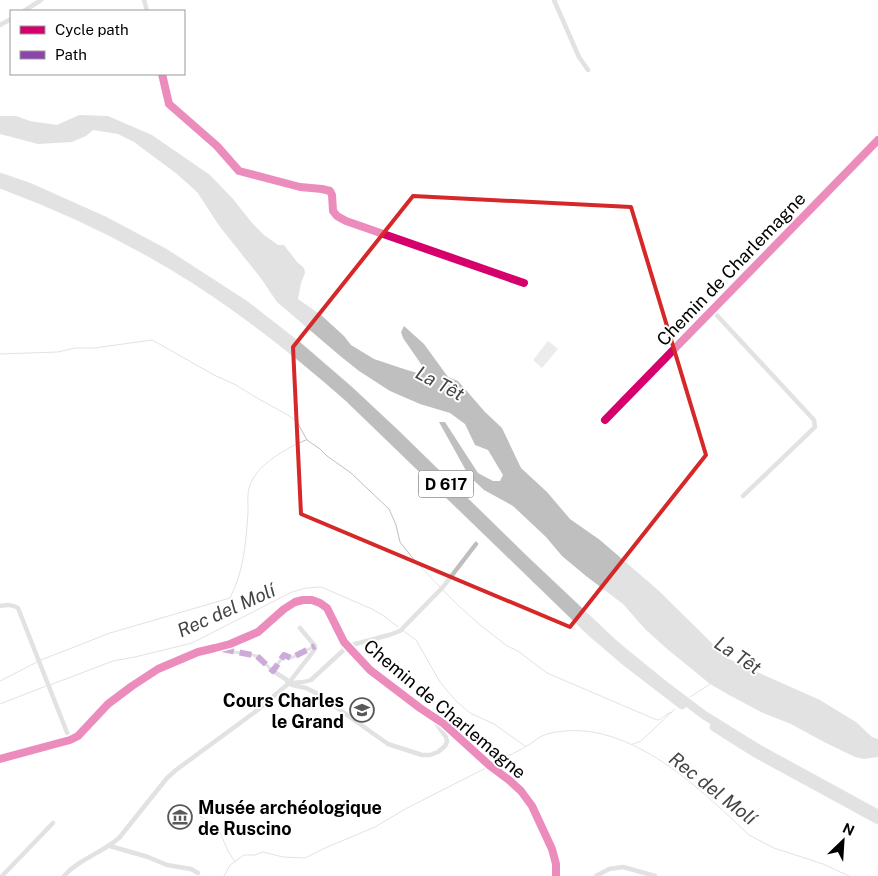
<svg xmlns="http://www.w3.org/2000/svg" width="878" height="876" font-family="'Public Sans',sans-serif">
	<style>
		.green { fill: #ececec }
		.water { fill: #bfbfbf }
		.lines { fill: none; stroke-linecap: round; stroke-linejoin: round }
		.stream { stroke: #bfbfbf; stroke-width: 1 }
		.trunk-casing { stroke: #dbdbdb; stroke-width: 9 }
		.pedestrian { stroke: #bebebe; stroke-width: 3 }
		.minor { stroke: #bebebe; stroke-width: 4.5 }
		.trunk { stroke: #bebebe; stroke-width: 8 }
		.quiet { stroke: #8e44ad; stroke-width: 6; stroke-dasharray: 12 6; stroke-linecap: butt }
		.cycleway-casing { stroke: #fff; stroke-width: 11 }
		.cycleway { stroke: #d6006c; stroke-width: 8 }
		.marked { fill: none; stroke: #d62828; stroke-width: 4; stroke-linejoin: round }
		.labels { text-anchor: middle; dominant-baseline: central; stroke-width: 4; stroke-linejoin: round; paint-order: stroke }
		.shield { fill: #fff; stroke: #4c4c4c; stroke-width: 1 }
		.shield-label { font-size: 16px; font-weight: bold; fill: #000 }
		.street-label { font-size: 18px; fill: #000; stroke: #fff }
		.poi-label { font-size: 18px; font-weight: bold; fill: #000; stroke: #fff; text-anchor: end }
		.water-label { font-size: 19px; font-style: italic; fill: #444; stroke: #fff }
	</style>
	<rect width="100%" height="100%" fill="#fff"/>
	<polygon class="green" points="548,341 558,349 542,368 533,360"/>
	<polygon class="water" points="79,115 108,116 152,135 210,175 233,199 253,224 264,235 278,245 284,245 297,262 304,268 305,273 301,283 298,299 321,315 344,336 351,345 374,359 407,370 421,374 425,372 421,364 403,338 401,332 404,326 424,344 448,377 458,381 485,412 502,428 521,468 547,492 570,519 600,540 658,590 727,658 746,667 820,700 856,722 872,737 878,739 878,757 864,759 855,757 824,742 791,724 763,713 729,695 710,684 666,648 645,629 623,604 586,576 562,556 546,537 513,506 484,490 469,476 439,422 445,422 478,473 493,481 500,481 503,475 488,450 475,445 465,424 450,413 420,404 390,391 359,371 339,355 277,302 260,277 220,227 197,192 177,174 134,142 118,134 93,130 86,136 72,142 38,144 0,134 0,116 16,116 30,121 57,125"/>
	<g class="lines">
		<g class="stream">
			<polyline points="0,354 58,352 75,348 94,348 152,340 154,341 214,375 236,385 257,398 288,415 297,422 307,440 320,449 327,456 351,473 389,509 396,525 400,542 415,561 440,587"/>
			<path d="M443 590 460 607 479 624 507 646 518 651 547 673 657 720C662 720 666 713 672 712"/>
			<polyline points="402,630 416,640 440,682 456,701 470,713 494,724 525,746"/>
			<path d="M41 660 110 633 230 598C244 571 246 542 248 512 248 503 247 493 250 485 257 465 286 448 306 440"/>
			<polyline points="0,681 37,662"/>
			<polyline points="50,685 113,661 135,657 192,643 292,592 306,588 321,587 372,609 384,616 398,627"/>
			<polyline points="690,697 710,684"/>
			<polyline points="0,704 46,686"/>
			<polyline points="633,744 641,741 675,709"/>
			<path d="M493 763C506 757 519 751 530 744 536 740 540 736 547 734 624 714 697 786 749 835L774 848 823 864 849 876"/>
			<polyline points="200,816 214,825 219,830 228,851 235,862"/>
			<polyline points="224,876 230,865 244,855 255,855 263,852 283,857 305,858 325,848 375,827 407,808 486,768"/>
		</g>
		<g class="trunk-casing">
			<g id="trunk">
				<polyline points="0,177 29,187 105,221 165,253 244,304 298,346 349,390 395,433 524,559 614,644 663,684 704,715 759,749 878,814"/>
				<path d="M0 184C84 215 165 256 238 309 277 337 314 367 350 399L592 633 626 662 682 705"/>
				<polyline points="714,727 755,753 878,820"/>
			</g>
		</g>
		<polyline class="pedestrian" points="217,649 257,656 273,671 284,655 291,658 315,646"/>
		<g class="minor">
			<polyline points="144,0 147,11"/>
			<polyline points="554,0 579,57 588,70"/>
			<polyline points="24,11 41,0"/>
			<polyline points="0,25 11,19"/>
			<polyline points="162,74 169,104 217,146 239,171 300,187 322,189 330,191 332,195 333,211 337,216 346,221 524,283"/>
			<polyline points="712,310 814,420 815,427 743,496"/>
			<polyline points="605,420 878,140"/>
			<path d="M0 606C6 605 12 604 18 608L70 740"/>
			<polyline points="273,671 287,680 288,684"/>
			<path d="M288 684C296 682 303 683 311 680L348 646 389 635 400 631 443 587 476 544"/>
			<polyline points="292,685 306,688 316,693 388,744 422,755 430,755 438,752 445,746 447,742 446,737 436,723 437,719"/>
			<polyline points="0,759 70,740 78,736 108,704 132,686 158,669 198,652 215,648 230,644 258,632 284,609 295,602 303,600 312,600 320,603 327,608 344,642 370,670 420,708 444,724 489,765 509,780 521,791 532,806 552,849 556,864 556,876"/>
			<polyline points="110,846 148,857 167,865 191,869 198,873"/>
			<polyline points="2,876 53,823"/>
			<path d="M64 876C79 859 102 853 119 838L167 778 176 770 255 712 288 684 315 649V646L300 628"/>
			<polyline points="596,876 609,869 623,867 655,876"/>
		</g>
		<use href="#trunk" class="trunk"/>
		<polyline class="quiet" points="222,649 257,656 273,671 284,655 291,658 315,646"/>
		<g class="cycleway-casing">
			<g id="cycleway">
				<polyline points="162,74 169,104 217,146 239,171 300,187 322,189 330,191 332,195 333,211 337,216 346,221 524,283"/>
				<polyline points="605,420 878,140"/>
				<polyline points="0,759 70,740 78,736 108,704 132,686 158,669 198,652 215,648 230,644 258,632 284,609 295,602 303,600 312,600 320,603 327,608 344,642 370,670 420,708 444,724 489,765 509,780 521,791 532,806 552,849 556,864 556,876"/>
			</g>
		</g>
		<use href="#cycleway" class="cycleway"/>
	</g>
	<path d="M0 0H878V876H0ZM413 196 631 207 706 455 570 627 301 514 293 347Z" fill="#fff" fill-opacity=".55" fill-rule="evenodd"/>
	<path class="marked" d="M413 196 631 207 706 455 570 627 301 514 293 347Z"/>
	<defs>
		<g id="school-ring" transform="scale(1.25)"><circle r="9.5" fill="#fff" stroke="#595959" stroke-width="1.5"/><path d="M0-5L7-2L0 1L-7-2ZM-4 1L0 2.5L4 1V4Q0 6-4 4Z" fill="#595959"/></g>
		<g id="museum-ring" transform="scale(1.25)"><circle r="9.5" fill="#fff" stroke="#595959" stroke-width="1.5"/><path d="M0-6L6-3V-2H-6V-3ZM-5-1h2V3h-2ZM-1-1h2V3h-2ZM3-1h2V3H3ZM-6 4H6V6H-6Z" fill="#595959"/></g>
	</defs>
	<g fill-rule="evenodd">
		<use href="#school-ring" x="362" y="710"/>
		<use href="#museum-ring" x="180" y="817"/>
	</g>
	<g class="labels">
		<rect class="shield" x="418.5" y="470.5" width="55" height="27" rx="4"/>
		<g class="shield-label">
			<text x="446" y="484">D 617</text>
		</g>
		<g class="street-label">
			<text transform="translate(731 269) rotate(-46)">Chemin de Charlemagne</text>
			<text transform="translate(445 709) rotate(40)">Chemin de Charlemagne</text>
		</g>
		<g class="poi-label">
			<text x="344" y="700">Cours Charles<tspan x="344" dy="21">le Grand</tspan></text>
			<text x="198" y="807" text-anchor="start">Musée archéologique<tspan x="198" dy="21">de Ruscino</tspan></text>
		</g>
		<g class="water-label">
			<text transform="translate(440 383) rotate(28)">La Têt</text>
			<text transform="translate(226 610) rotate(-24)">Rec del Molí</text>
			<text transform="translate(738 655) rotate(34)">La Têt</text>
			<text transform="translate(713 788) rotate(38)">Rec del Molí</text>
		</g>
	</g>
	<rect x="10" y="10" width="175" height="65" fill="#ffffff" stroke="#999999"/>
	<rect x="20" y="26" width="25" height="8" fill="#d6006c" stroke="#999999"/>
	<text x="55" y="35" font-size="15" fill="#000000">Cycle path</text>
	<rect x="20" y="51" width="25" height="8" fill="#8e44ad" stroke="#999999"/>
	<text x="55" y="60" font-size="15" fill="#000000">Path</text>
	<g transform="translate(843 841) rotate(25)" stroke="#ffffff" stroke-width="4" paint-order="stroke">
	<path d="M0-4L9 19L0 12L-9 19Z" fill="#000000"/>
	<text y="-8" font-size="14" font-weight="bold" text-anchor="middle" fill="#000000">N</text>
	</g>
</svg>
